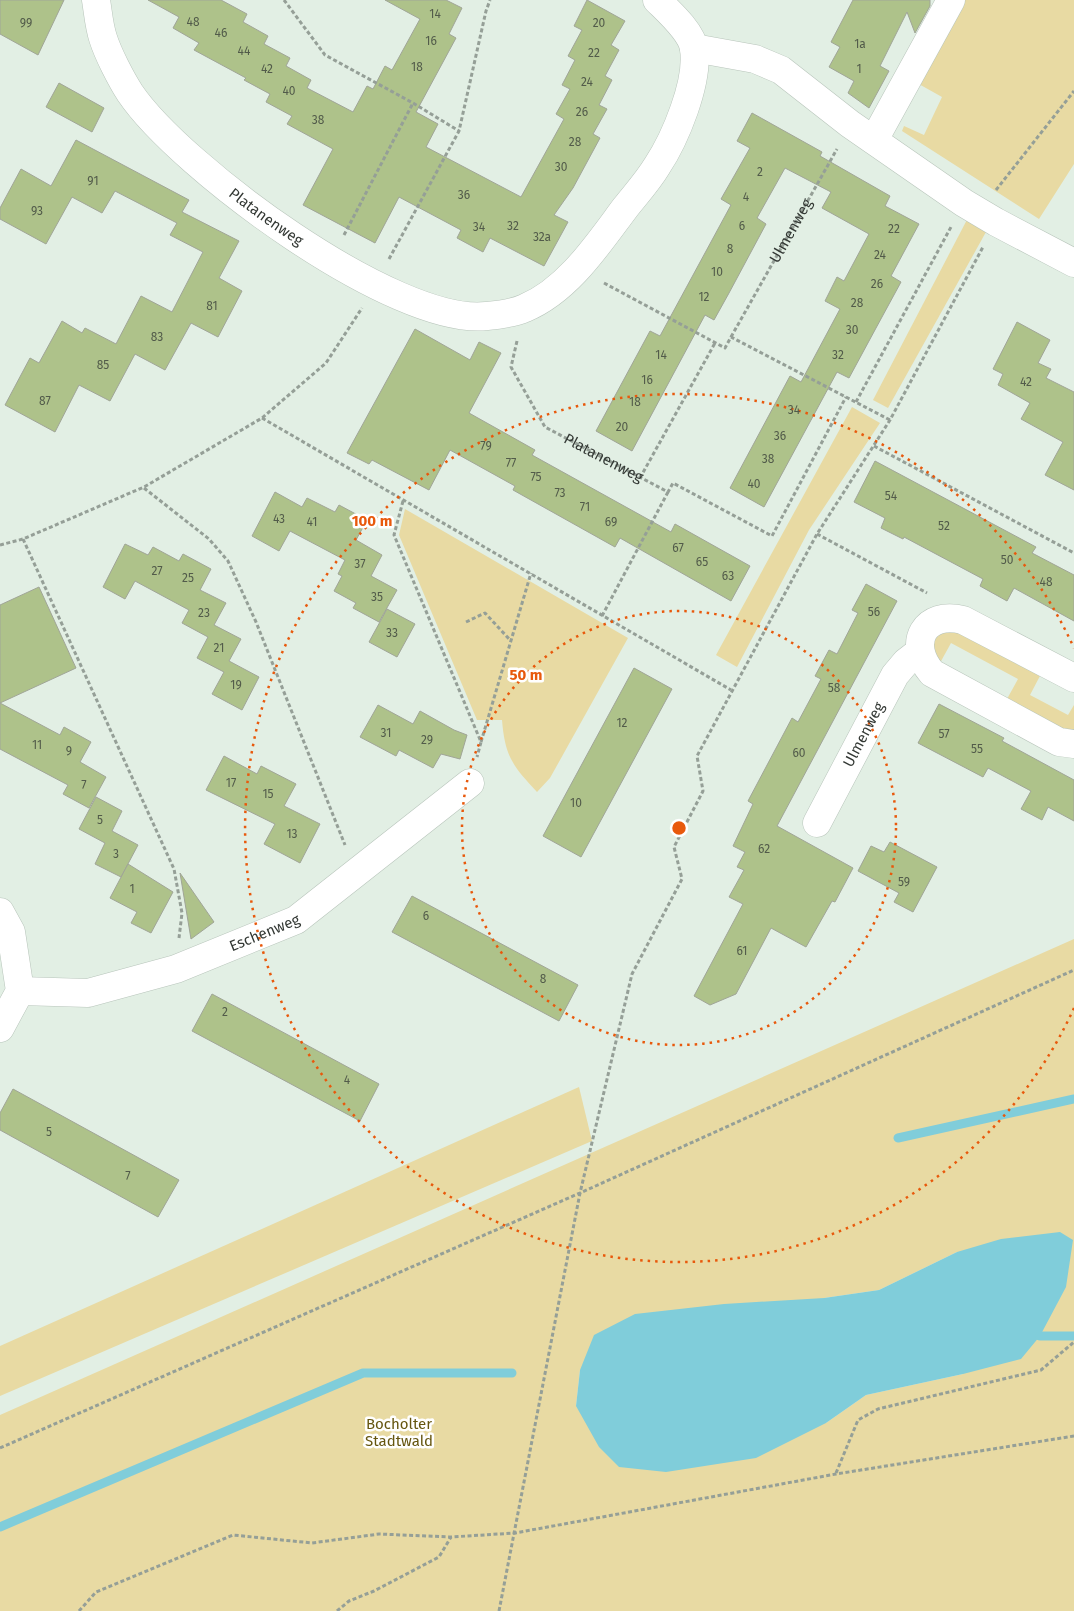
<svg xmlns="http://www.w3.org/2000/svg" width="1074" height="1611" font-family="'Fira Sans',sans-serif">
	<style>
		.green { fill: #e8daa3; fill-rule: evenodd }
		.water { fill: #80cdda }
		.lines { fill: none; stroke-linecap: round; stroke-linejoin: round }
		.stream { stroke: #80cdda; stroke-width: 9 }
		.building { fill: #aec28a; stroke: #a0a597 }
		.street-casing { stroke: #b8c5bb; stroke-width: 29 }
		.path { stroke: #959f97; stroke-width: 3; stroke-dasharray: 4 2.5; stroke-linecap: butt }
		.street { stroke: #fff; stroke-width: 28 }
		.ring { fill: none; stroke: #e8590c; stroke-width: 2.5; stroke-dasharray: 2.5 5 }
		.labels { text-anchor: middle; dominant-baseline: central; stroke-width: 5; stroke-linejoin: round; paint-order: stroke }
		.number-label { font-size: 12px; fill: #525b4a }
		.street-label { font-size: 15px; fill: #343935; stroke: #fff }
		.park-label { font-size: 15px; fill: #65550f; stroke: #fff }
		.centre { fill: #e8590c; stroke: #fff; stroke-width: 2.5 }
		.ring-label { font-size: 15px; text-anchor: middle; font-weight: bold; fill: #e8590c; stroke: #fff; stroke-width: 5; stroke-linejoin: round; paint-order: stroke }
	</style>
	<rect width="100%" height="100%" fill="#e2efe4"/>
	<g class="green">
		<polygon points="961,0 1074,0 1074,164 1039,219 902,131 904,126 924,135 942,97 917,83"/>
		<polygon points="971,212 991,223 888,408 873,400"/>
		<polygon points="852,407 880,423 809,530 737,667 716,655"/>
		<path d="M405 509 628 638 550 778 537 792C513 766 505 757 502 720H477L399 535Z"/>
		<polygon points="957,630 1041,674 1030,695 1068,715 1074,705 1074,730 1062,728 1007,699 1018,679 951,643 940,663 931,655 935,633"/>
		<path d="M1074 939V1611H0V1415ZM957 1252 963 1374 866 1395 826 1423 576 1406 580 1370 824 1298 879 1290Z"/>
		<polygon points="579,1087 592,1141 0,1396 0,1346"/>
	</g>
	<polygon class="water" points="1060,1232 1073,1240 1066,1287 1040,1336 1021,1359 963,1374 866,1395 826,1423 756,1458 666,1472 619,1467 599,1447 576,1406 580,1370 594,1335 635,1314 724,1304 824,1298 879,1290 957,1252 1001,1239"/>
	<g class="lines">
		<g class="stream">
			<polyline points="898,1138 1074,1099"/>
			<polyline points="1040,1336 1074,1336"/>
			<polyline points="0,1527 363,1373 512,1373"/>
		</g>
	</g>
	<g class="building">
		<polygon points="0,0 64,0 38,55 0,34"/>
		<polygon points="148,0 221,0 247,14 243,22 268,36 264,44 290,58 286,66 311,80 307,88 353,112 367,86 373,89 385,66 392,70 420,19 385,0 446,0 462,8 449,34 456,38 416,112 438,124 426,147 521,197 564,119 556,114 570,89 562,85 575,60 568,56 582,30 574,26 587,0 625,21 611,45 619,50 605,76 612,80 599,105 607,109 593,134 600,138 573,188 554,215 568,222 544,266 490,238 483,252 457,238 461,230 399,197 375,243 303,205 333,149 287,124 292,116 266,102 270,94 244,80 246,78 194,50 199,43 173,28 179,17"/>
		<polygon points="853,0 930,0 930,6 915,33 907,12 880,66 889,71 869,108 848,93 854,81 829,67 840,47 831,42"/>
		<polygon points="59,83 104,108 92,132 46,107"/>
		<polygon points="752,113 822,152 820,156 890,196 885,206 919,224 891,276 901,282 876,328 849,378 837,372 764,507 730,488 790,376 801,382 840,309 825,301 837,277 844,281 869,234 822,208 831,192 785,168 757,218 766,224 729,293 714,320 705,315 632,451 596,431 650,331 660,336 731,205 721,199 750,148 737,141"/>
		<polygon points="76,140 189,200 182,212 239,241 219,278 242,291 218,337 191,323 165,370 135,354 110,401 79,385 55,432 5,405 30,358 39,363 62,321 82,333 85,328 116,344 141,296 172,312 203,252 170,235 177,223 115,191 102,213 72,197 46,244 0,219 0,208 21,169 51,186"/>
		<polygon points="1017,322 1050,340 1038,363 1051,369 1046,378 1074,392 1074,490 1045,475 1063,442 1021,419 1030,403 998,385 1003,374 993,369"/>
		<polygon points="415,329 470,360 479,342 501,353 469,413 535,450 532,455 671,532 675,524 750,566 731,601 620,538 615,547 513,490 515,486 450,450 429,490 372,460 369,464 347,453"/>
		<polygon points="875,461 1036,547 1032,553 1074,575 1074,621 1014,588 1007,601 980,586 983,579 904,537 903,539 881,528 885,518 854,502"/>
		<polygon points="275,492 302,507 307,498 335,512 339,505 367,520 356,540 382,555 371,576 397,590 379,622 353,608 356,603 334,591 342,576 338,574 345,560 290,531 279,551 252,536"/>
		<polygon points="125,544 148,555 153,547 179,561 183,554 211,569 200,590 226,603 214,625 241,639 229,661 259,677 242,710 212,694 224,672 197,658 208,637 182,623 189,610 135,581 125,599 103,587"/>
		<polygon points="866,584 897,601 777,826 853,868 835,902 832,901 806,947 771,928 736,994 710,1005 694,996 743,904 729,897 744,870 737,867 745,852 733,846 753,804 748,801 792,718 798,722 821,679 815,676 829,650 837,654 858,613 852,610"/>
		<polygon points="39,587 76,668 0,703 0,605"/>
		<polygon points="387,609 415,624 397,657 369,642"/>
		<polygon points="634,668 672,689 581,857 543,836"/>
		<polygon points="0,703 60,735 64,727 91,742 80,762 106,777 89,808 63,794 68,785 0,749"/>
		<polygon points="939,704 1004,738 1002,741 1074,780 1074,821 1048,807 1042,820 1021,809 1031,791 988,768 983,777 918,743"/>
		<polygon points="378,705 413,724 420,711 454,730 467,735 460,759 441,754 433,768 399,750 396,756 360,737"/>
		<polygon points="224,756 257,774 261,766 296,784 284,806 320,824 300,863 264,844 275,824 206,790"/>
		<polygon points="96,797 122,811 112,831 138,845 121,877 95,864 105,843 79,829"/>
		<polygon points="890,842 937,867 913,912 894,902 899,893 858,871 871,846 884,852"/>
		<polygon points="128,864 173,892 151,933 131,923 137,912 110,898"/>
		<polygon points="180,873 214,922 191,939"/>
		<polygon points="412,896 578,985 559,1021 392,932"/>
		<polygon points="212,994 379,1084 360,1121 192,1031"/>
		<polygon points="13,1089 179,1180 158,1217 0,1130 0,1113"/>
	</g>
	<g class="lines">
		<g class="street-casing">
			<g id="street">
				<path id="s3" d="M96 0C98 12 99 26 103 38 108 54 121 79 130 93 180 167 396 327 487 316 498 315 514 313 525 308 568 290 598 244 625 208 636 194 648 181 657 166 675 139 699 82 694 49 692 32 668 11 657 0"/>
				<polyline points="694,48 755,59 781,70 850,124 964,203 996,222 1074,263"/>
				<polyline points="874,140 951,0"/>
				<path d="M1074 678 963 620C925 610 906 643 932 673L1059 742 1074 744"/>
				<path id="s4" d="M817 823 895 675 906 662 919 652"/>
				<polyline points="0,912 11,932 20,991 0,1028"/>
				<path id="s5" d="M20 991 88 993 176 969 296 920 470 783"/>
			</g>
		</g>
		<g class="path">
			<polyline points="284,0 325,55 413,103 459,131"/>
			<polyline points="996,190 1074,91"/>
			<polyline points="344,235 413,103"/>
			<polyline points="389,259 459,131 486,11 490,0"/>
			<polyline points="604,283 725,348 731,337 890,420"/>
			<path id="s1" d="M731 337 837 149"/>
			<path id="s2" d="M517 341 511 367 545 427 668 492 673 483 772 536 846 397"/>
			<polyline points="856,402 951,227"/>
			<polyline points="262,418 731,690"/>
			<polyline points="874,446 1074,553"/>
			<polyline points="640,478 715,343"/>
			<polyline points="144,488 209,539 228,561 256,622 345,845"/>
			<polyline points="403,501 394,535 481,742 477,757"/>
			<polyline points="817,534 927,593"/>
			<polyline points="23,539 174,869 182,913 179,938"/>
			<polyline points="0,545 23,539 144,487 262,418 326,363 362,308"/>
			<polyline points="602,616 668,492"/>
			<polyline points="466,622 485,613 511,641"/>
			<polyline points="481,742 531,573"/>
			<polyline points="0,1448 580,1193 1074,970"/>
			<polyline points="836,1473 858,1420 878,1409 1041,1370 1074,1342"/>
			<polyline points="79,1611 96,1592 233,1535 312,1543 379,1534 451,1537 515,1533 836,1474 1074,1436"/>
			<polyline points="337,1611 349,1601 374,1591 439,1557 451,1537"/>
			<polyline points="499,1611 580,1193 632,974 682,879 674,847 703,791 697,756 817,534 890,420 983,247"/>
		</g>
		<use href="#street" class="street"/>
	</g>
	<g class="ring">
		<circle cx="679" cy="828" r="217"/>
		<path d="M1074 1008A434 434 0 1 1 1074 648"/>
	</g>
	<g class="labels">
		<g class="number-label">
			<text x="435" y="14">14</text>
			<text x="193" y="22">48</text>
			<text x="26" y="23">99</text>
			<text x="599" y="23">20</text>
			<text x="221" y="33">46</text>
			<text x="431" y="41">16</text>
			<text x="860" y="44">1a</text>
			<text x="244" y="51">44</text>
			<text x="594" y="53">22</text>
			<text x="417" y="67">18</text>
			<text x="267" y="69">42</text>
			<text x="859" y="69">1</text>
			<text x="587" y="82">24</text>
			<text x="289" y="91">40</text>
			<text x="582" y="112">26</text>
			<text x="318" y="120">38</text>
			<text x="575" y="142">28</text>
			<text x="561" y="167">30</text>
			<text x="760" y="172">2</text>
			<text x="93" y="181">91</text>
			<text x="464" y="195">36</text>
			<text x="746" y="197">4</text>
			<text x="37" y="211">93</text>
			<text x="513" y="226">32</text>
			<text x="742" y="226">6</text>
			<text x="479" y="227">34</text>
			<text x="894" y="229">22</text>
			<text x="542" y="237">32a</text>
			<text x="730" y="249">8</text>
			<text x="880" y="255">24</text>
			<text x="717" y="272">10</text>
			<text x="877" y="284">26</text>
			<text x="704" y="297">12</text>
			<text x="857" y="303">28</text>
			<text x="212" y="306">81</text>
			<text x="852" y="330">30</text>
			<text x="157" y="337">83</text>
			<text x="661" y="355">14</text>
			<text x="838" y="355">32</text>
			<text x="103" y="365">85</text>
			<text x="647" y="380">16</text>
			<text x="1026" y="382">42</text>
			<text x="45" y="401">87</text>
			<text x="635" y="402">18</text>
			<text x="794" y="410">34</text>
			<text x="622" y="427">20</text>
			<text x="780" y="436">36</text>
			<text x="486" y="446">79</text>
			<text x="768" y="459">38</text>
			<text x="511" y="463">77</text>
			<text x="536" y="477">75</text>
			<text x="754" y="484">40</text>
			<text x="560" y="493">73</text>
			<text x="891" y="496">54</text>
			<text x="585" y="507">71</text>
			<text x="279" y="519">43</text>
			<text x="312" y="522">41</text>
			<text x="611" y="522">69</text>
			<text x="944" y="526">52</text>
			<text x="678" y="548">67</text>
			<text x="1007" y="560">50</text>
			<text x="702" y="562">65</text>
			<text x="360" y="564">37</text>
			<text x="157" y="571">27</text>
			<text x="728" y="576">63</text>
			<text x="188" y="578">25</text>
			<text x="1046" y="582">48</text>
			<text x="377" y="597">35</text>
			<text x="874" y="612">56</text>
			<text x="204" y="613">23</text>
			<text x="392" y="633">33</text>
			<text x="219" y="648">21</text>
			<text x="236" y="685">19</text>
			<text x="834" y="688">58</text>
			<text x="622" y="723">12</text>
			<text x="386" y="733">31</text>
			<text x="944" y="734">57</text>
			<text x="427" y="740">29</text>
			<text x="37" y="745">11</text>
			<text x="977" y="749">55</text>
			<text x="69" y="751">9</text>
			<text x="799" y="753">60</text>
			<text x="231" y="783">17</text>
			<text x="84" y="785">7</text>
			<text x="268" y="794">15</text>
			<text x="576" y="803">10</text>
			<text x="100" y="820">5</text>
			<text x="292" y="834">13</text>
			<text x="764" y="849">62</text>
			<text x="116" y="854">3</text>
			<text x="904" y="882">59</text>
			<text x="132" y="889">1</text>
			<text x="426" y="916">6</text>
			<text x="742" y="951">61</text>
			<text x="543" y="979">8</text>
			<text x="225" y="1012">2</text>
			<text x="347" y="1080">4</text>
			<text x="49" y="1132">5</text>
			<text x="128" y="1176">7</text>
		</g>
		<g class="street-label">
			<text stroke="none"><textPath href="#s3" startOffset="285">Platanenweg</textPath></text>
			<text stroke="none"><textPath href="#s1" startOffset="122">Ulmenweg</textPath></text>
			<text stroke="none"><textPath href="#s2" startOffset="162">Platanenweg</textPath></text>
			<text stroke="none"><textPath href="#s4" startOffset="100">Ulmenweg</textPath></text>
			<text stroke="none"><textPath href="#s5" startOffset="255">Eschenweg</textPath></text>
		</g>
		<g class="park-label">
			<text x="399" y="1424">Bocholter<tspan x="399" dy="17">Stadtwald</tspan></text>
		</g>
	</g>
	<circle cx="679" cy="828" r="8" class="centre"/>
	<g class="ring-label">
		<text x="372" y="526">100 m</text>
		<text x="526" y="680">50 m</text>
	</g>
</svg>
